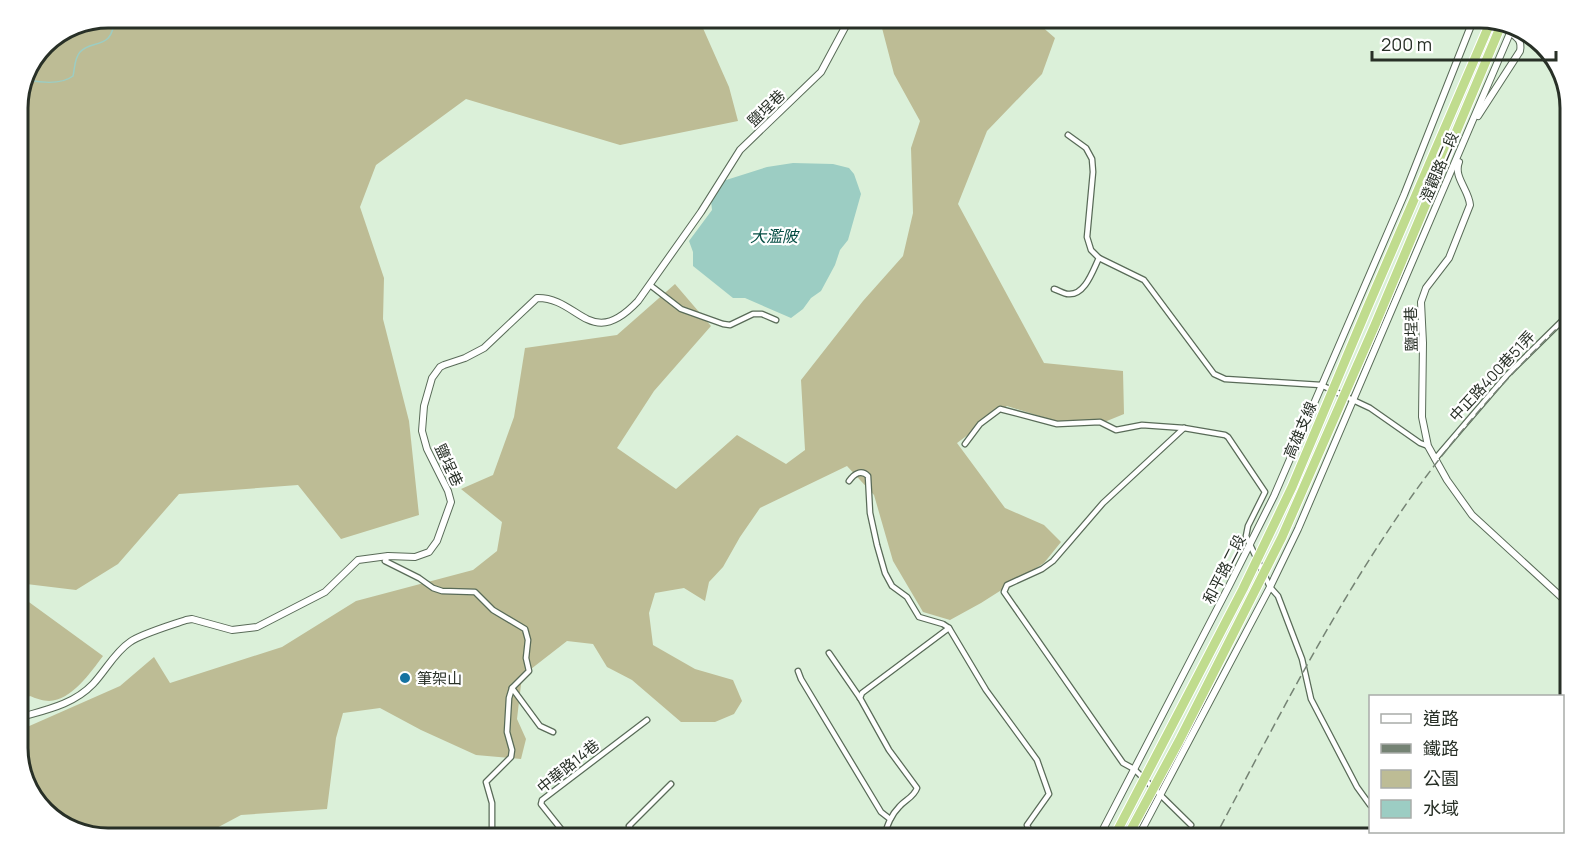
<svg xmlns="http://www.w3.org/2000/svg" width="1588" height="857" font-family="Manrope,'Noto Sans TC',sans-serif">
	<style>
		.green { fill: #bdbc95 }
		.water { fill: #9ccdc3 }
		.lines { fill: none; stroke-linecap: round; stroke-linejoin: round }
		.stream { stroke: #9ccdc3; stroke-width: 1.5 }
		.minor-casing { stroke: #596b58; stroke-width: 7 }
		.tertiary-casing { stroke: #596b58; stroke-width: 8 }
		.minor { stroke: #fff; stroke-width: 4.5 }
		.tertiary { stroke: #fff; stroke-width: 6 }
		.rail { stroke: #758374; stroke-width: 1.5; stroke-dasharray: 9 4.5; stroke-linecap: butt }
		.motorway-bridge-casing { stroke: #fff; stroke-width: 11; stroke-linecap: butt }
		.motorway-bridge { stroke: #c0dc8e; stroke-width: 9 }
		.poi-dot { fill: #1573a1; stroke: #fff; stroke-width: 2 }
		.labels { text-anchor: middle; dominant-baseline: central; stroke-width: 4.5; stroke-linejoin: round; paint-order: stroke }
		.street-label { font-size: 15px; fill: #283027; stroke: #fff }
		.poi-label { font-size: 15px; fill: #283027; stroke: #fff; text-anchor: start }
		.water-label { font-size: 16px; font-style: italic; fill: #044d43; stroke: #fff }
		.rim { fill: none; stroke: #283027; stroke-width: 3 }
	</style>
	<rect width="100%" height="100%" fill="#dbf0d9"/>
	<g class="green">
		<polygon points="109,18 697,18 702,26 729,87 738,121 620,145 466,99 376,165 360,207 384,278 383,319 409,421 419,515 341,539 298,485 179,494 118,564 76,590 18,583 18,103 45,44"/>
		<polygon points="890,18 1032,18 1055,38 1042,74 987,131 958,204 1044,363 1123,371 1124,414 1102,423 1072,426 1007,406 957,443 1005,508 1044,525 1061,542 1044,563 981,603 950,620 923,612 893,561 874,495 847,466 760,508 740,537 723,567 709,582 705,601 684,588 655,593 649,613 653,645 695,669 733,680 742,701 734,714 715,722 681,722 632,680 607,667 593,644 567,641 522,676 517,719 526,739 521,759 476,755 421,730 380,708 343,713 336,738 327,809 241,815 196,839 105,838 50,814 33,798 18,755 18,731 120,686 154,657 170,683 282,647 356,601 473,570 497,551 502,522 461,489 493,475 514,417 525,348 617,335 675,284 711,326 654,391 617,448 676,489 737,435 786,464 805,450 801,380 863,301 903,256 913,213 911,148 920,121 894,74 882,28"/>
		<path d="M22 597 103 656C90 673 72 700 49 701 43 701 35 698 30 696L18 703V598Z"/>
	</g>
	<polygon class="water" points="793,163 833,164 849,168 854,174 861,194 848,240 840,250 835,265 821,291 811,298 803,309 791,318 745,298 733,298 693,266 693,252 689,241 712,210 711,201 723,181 767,167"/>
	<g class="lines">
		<path class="stream" d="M28 80C43 83 61 85 73 76 75 68 74 59 80 52 91 39 114 51 114 18"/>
		<g class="minor-casing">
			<g id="minor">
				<polyline points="1068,135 1086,148 1092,159 1093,172 1087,237 1091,250 1099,258 1144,280 1214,374 1225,379 1321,385 1370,408 1420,443 1428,446"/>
				<polyline points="650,285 681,309 723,324 730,325 753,314 762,314 776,320"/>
				<path d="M1054 289C1058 290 1064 294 1068 294 1085 296 1093 270 1099 258"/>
				<polyline points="1184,428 1103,503 1053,561 1042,569 1007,585 1004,592 1123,763 1134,769 1191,825"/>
				<polyline points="965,444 980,424 1000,409 1057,424 1100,422 1116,430 1142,425 1184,428 1225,435 1228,437 1265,492 1248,526 1246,536 1270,587 1278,596 1302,659 1311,699 1357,787 1370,805"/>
				<polyline points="1435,459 1507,375 1570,313"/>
				<path d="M849 481C854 474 861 469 868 476L870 513 877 545 885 573 892 586 907 597 919 617 943 624 949 628 986 690 1037 760 1049 794 1027 825 1033 839"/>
				<polyline points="388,556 385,561 419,578 433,588 442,591 475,592 493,610 525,629 528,640 526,658 529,671 512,688 509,698 507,732 512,750 511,757 486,782 492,803 492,830 496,839"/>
				<path d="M829 653 860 698 889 750 917 788C914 797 905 800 899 807 890 816 887 827 883 839"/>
				<polyline points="798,671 801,679 881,812 890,819"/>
				<polyline points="512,688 540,726 553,732"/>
				<polyline points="860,698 862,693 949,628"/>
				<polyline points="1395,832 1401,839"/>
				<polyline points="569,839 541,804 542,800 647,720"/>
				<polyline points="638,839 629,826 671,784"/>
			</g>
		</g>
		<g class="tertiary-casing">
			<g id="tertiary">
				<path d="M1478 116 1520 51C1522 41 1518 38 1510 32"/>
				<path d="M1459 162C1453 177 1469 190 1470 205L1449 258 1426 288 1421 302 1423 343 1422 417 1428 446 1447 480 1472 515 1570 605"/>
				<path d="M18 718C45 710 73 705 93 684 106 670 115 652 130 642 141 634 172 625 186 620L192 619 232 630 257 627 325 592 358 560 388 556 415 557 429 552 437 541 451 502 448 491 427 449 422 431 424 406 432 378 440 367 444 365 465 358 484 348 537 298C579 297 590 352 638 301L701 212 740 150 821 72 850 18"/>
				<polyline points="1098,839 1229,586 1274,496 1404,195 1474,18"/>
				<polyline points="1137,839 1270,587 1298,529 1513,26"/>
			</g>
		</g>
		<use href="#minor" class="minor"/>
		<use href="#tertiary" class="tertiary"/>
		<path class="rail" d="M1214 839C1276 722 1337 601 1414 493 1460 429 1513 370 1570 316"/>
		<g class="motorway-bridge-casing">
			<g id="motorway-bridge">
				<polyline points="1113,839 1243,589 1292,487 1366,311 1491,21"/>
				<polyline points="1126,839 1179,741 1282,537 1375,325 1502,23"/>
			</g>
		</g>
		<use href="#motorway-bridge" class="motorway-bridge"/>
	</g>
	<circle class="poi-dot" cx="405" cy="678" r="6"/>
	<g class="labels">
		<g class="street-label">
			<text transform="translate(766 108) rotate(-44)">鹽埕巷</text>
			<text transform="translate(1439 167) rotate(-67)">澄觀路二段</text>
			<text transform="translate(1411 329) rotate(-91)">鹽埕巷</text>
			<text transform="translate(1492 376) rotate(-47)">中正路400巷51弄</text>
			<text transform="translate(1300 430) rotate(-67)">高雄支線</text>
			<text transform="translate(449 465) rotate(65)">鹽埕巷</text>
			<text transform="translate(1224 569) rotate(-63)">和平路二段</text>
			<text transform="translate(568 766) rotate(-39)">中華路14巷</text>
		</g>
		<g class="poi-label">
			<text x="417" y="678">筆架山</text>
		</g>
		<g class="water-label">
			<text x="774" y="236">大濫陂</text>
		</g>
	</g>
	<path d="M0 0H1588V857H0ZM108 28H1480A80 80 0 0 1 1560 108V748A80 80 0 0 1 1480 828H108A80 80 0 0 1 28 748V108A80 80 0 0 1 108 28Z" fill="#fff" fill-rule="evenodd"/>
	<path class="rim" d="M108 28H1480A80 80 0 0 1 1560 108V748A80 80 0 0 1 1480 828H108A80 80 0 0 1 28 748V108A80 80 0 0 1 108 28Z"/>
	<rect x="1369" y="695" width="195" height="138" fill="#ffffff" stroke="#a9aca9" stroke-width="1.5"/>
	<rect x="1381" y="714" width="30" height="9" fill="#ffffff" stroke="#a9aca9" stroke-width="1.5"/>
	<text x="1423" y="725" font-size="18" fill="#283027">道路</text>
	<rect x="1381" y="744" width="30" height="9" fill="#758374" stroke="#a9aca9" stroke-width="1.5"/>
	<text x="1423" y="755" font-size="18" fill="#283027">鐵路</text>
	<rect x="1381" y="770" width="30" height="18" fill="#bdbc95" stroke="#a9aca9" stroke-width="1.5"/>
	<text x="1423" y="785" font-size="18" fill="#283027">公園</text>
	<rect x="1381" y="800" width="30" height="18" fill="#9ccdc3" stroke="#a9aca9" stroke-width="1.5"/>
	<text x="1423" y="815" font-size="18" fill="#283027">水域</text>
	<path d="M1372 51v9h184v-9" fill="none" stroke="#283027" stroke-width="3"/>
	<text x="1381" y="51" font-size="18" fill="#283027" stroke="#ffffff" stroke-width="4.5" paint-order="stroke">200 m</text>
</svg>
